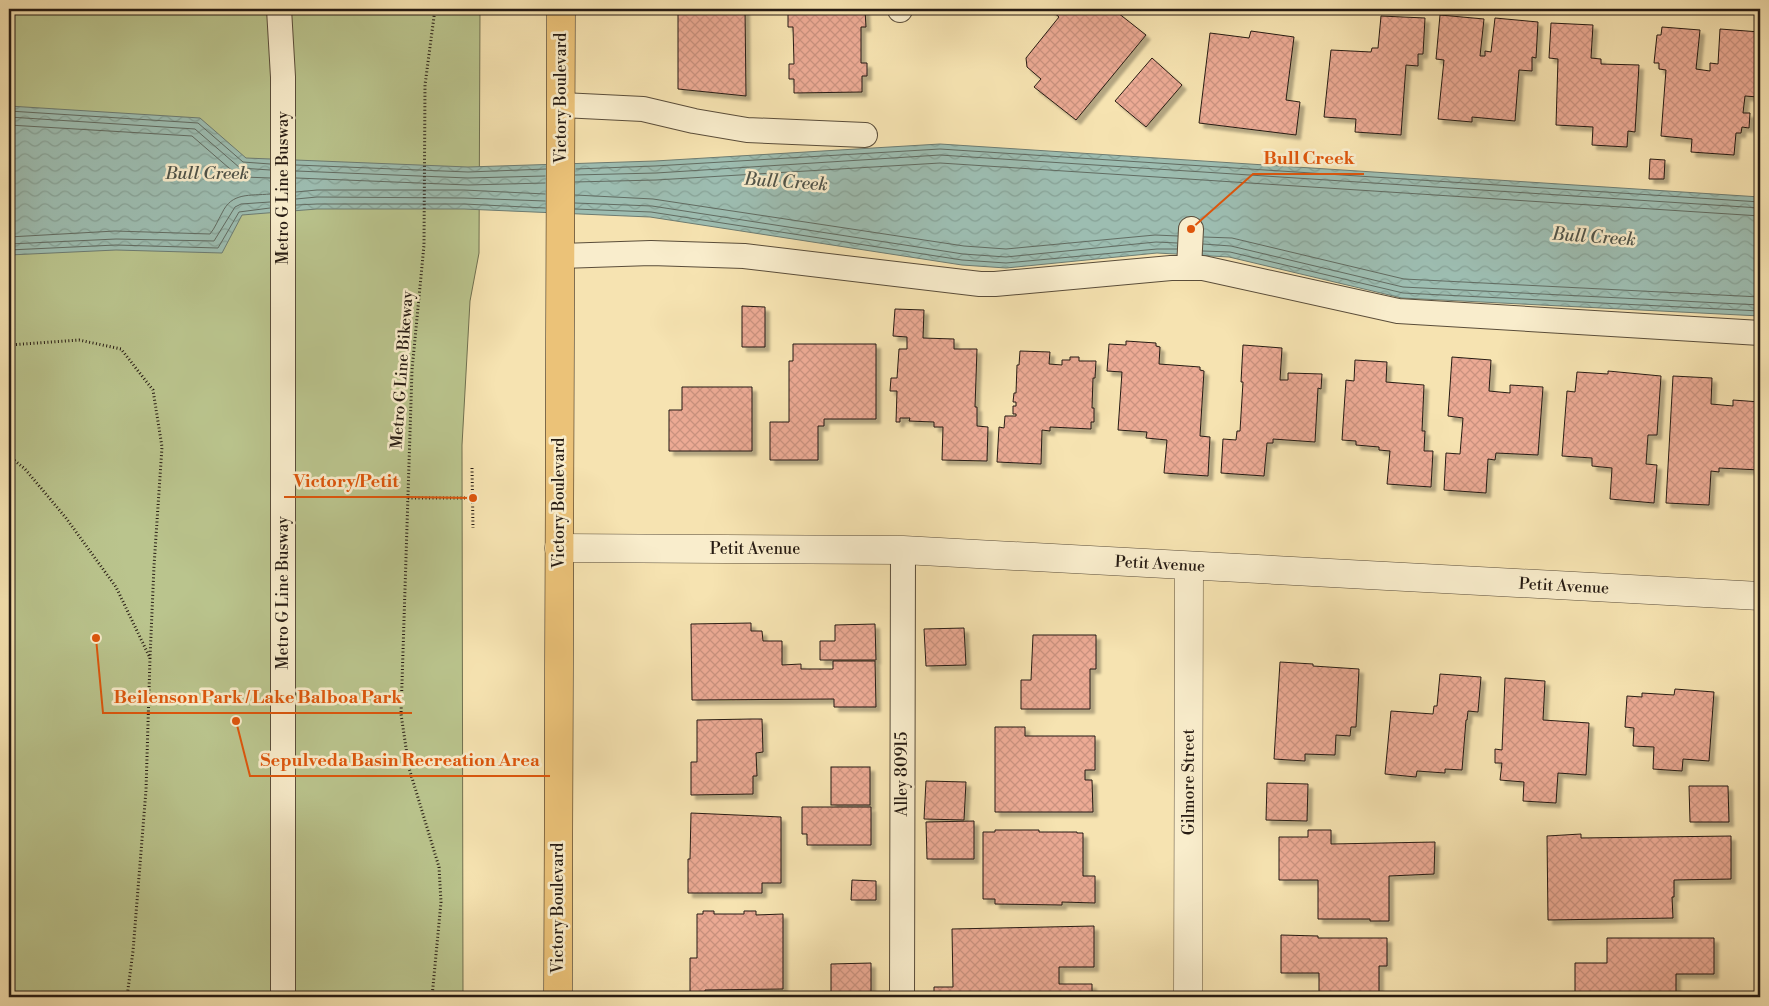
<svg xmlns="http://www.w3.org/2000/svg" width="1769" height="1006" font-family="'Libre Bodoni',serif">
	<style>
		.park { fill: #bac48d; stroke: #707050 }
		.water { fill: url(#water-waves); stroke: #6d7c72 }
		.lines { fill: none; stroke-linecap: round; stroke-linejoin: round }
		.shore { stroke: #626c62; stroke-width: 1 }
		.building { fill: url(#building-cross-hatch); stroke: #261b13; filter: url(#shadow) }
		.service-casing { stroke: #5a4d3a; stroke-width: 26 }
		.minor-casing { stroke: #5a4d3a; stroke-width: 29 }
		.primary-casing { stroke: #261b13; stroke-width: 29 }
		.path { stroke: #261b13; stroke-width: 3; stroke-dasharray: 1 2.5; stroke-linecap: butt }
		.service { stroke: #f9edcc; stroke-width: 24 }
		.minor { stroke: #f9edcc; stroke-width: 28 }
		.primary { stroke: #ebc278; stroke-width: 28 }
		.labels { text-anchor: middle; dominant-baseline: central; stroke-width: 5; stroke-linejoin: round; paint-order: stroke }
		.street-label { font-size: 16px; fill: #261b13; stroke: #f9edcc }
		.water-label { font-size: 18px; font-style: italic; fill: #50544a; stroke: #f9edcc }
		.leader { fill: none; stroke: #de560c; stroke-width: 2 }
		.callout-dot { fill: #de560c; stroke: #f9edcc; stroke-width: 2 }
		.callout-label { font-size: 18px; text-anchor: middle; font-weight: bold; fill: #de560c; stroke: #f9edcc; stroke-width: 5; stroke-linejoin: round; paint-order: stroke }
	</style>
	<defs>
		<pattern id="water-waves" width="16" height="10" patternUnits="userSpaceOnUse" patternTransform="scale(1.25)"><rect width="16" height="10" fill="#9dbdb1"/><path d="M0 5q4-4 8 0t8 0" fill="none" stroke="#87a297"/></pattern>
		<pattern id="building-cross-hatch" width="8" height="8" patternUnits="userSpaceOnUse" patternTransform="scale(1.25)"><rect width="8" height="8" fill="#ecaa94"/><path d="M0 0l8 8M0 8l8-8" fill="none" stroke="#ca927f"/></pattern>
		<filter id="shadow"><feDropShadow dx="4.5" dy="4.5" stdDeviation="1" flood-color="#0004"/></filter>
	</defs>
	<rect width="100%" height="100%" fill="#f6e3b1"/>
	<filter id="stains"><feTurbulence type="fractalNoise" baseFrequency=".004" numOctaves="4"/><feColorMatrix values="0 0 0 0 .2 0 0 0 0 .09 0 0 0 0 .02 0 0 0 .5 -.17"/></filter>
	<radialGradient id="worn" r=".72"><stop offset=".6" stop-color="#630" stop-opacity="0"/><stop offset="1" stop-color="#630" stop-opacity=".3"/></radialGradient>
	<polygon class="park" points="9,9 480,9 479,253 470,301 462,445 463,997 9,997"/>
	<polygon class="water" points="9,106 200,118 246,158 468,167 655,161 940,144 1760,197 1760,316 1402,298 1229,257 1157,253 1006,268 962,265 650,217 464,209 317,209 242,215 222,253 116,250 9,255"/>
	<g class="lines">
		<g class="shore">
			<polyline points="9,111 198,123 243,162 270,164"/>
			<polyline points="9,117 195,129 240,168 270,170"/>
			<polyline points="9,125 192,136 237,175 244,177 270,178"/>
			<polyline points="296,165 468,172 546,169"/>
			<polyline points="576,169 655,166 940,149 1760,202"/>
			<polyline points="296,171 468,178 545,176"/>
			<polyline points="575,175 656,173 940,155 1760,208"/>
			<polyline points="296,178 468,185 545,183"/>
			<polyline points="575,182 656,180 940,163 1760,216"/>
			<polyline points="296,192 317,190 464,190 545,194"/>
			<polyline points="575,195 653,199 964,246 1006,249 1155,235 1178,236"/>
			<polyline points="296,199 317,197 464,198 545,201"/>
			<polyline points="575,203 652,206 963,254 1006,257 1156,242 1177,243"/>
			<polyline points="296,205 317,204 464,204 545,208"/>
			<polyline points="575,209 651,212 962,260 1006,263 1157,249 1177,249"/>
			<path d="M9 237 115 231 210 234C215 228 218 220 222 213 232 192 249 196 270 194"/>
			<polyline points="1204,237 1232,238 1404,279 1760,297"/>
			<polyline points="9,244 116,239 214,241 235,207 241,204 270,202"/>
			<polyline points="1203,244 1231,246 1403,287 1760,305"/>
			<polyline points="9,250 116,245 218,248 239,212 270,208"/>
			<polyline points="1203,251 1230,252 1403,293 1760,311"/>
		</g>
	</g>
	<g class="building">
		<polygon points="678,9 745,9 746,96 678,89"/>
		<polygon points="793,9 861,9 861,10 865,10 866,27 861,27 861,63 867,63 867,76 862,76 862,92 794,93 794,79 789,79 789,64 794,64 793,27 788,27 788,13 793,13"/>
		<polygon points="1050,9 1113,9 1146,35 1076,120 1034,87 1041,79 1027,67 1026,58 1059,17"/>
		<polygon points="1440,15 1484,19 1480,56 1485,56 1485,51 1491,52 1495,18 1538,22 1536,58 1532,57 1532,71 1519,70 1515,121 1472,117 1472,122 1438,119 1444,60 1436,59"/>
		<polygon points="1381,16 1425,18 1423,54 1418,54 1418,66 1406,65 1401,135 1355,132 1356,119 1324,117 1331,50 1371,52 1372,48 1378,48"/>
		<polygon points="1551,23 1593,25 1591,58 1601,59 1601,64 1639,65 1635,132 1628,131 1627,147 1592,145 1593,127 1556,125 1558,59 1549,58"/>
		<polygon points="1662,27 1700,30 1696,69 1710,71 1710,63 1718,64 1720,29 1760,32 1758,97 1745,96 1743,113 1750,113 1749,128 1742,127 1741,133 1736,133 1734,155 1691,152 1692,139 1661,136 1666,70 1659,69 1659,63 1654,63 1657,35 1661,35"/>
		<polygon points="1251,31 1294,37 1286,100 1300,102 1296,135 1199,123 1210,33 1249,38"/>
		<polygon points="1152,58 1182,85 1146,127 1115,101"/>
		<polygon points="1650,159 1665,160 1664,179 1649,179"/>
		<polygon points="742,306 765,307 765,347 742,347"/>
		<polygon points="895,309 924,310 923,338 954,339 954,349 977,349 975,407 977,407 977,426 988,427 987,461 942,460 943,427 934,427 934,422 909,421 910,418 900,418 900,422 896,422 897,391 890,391 891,378 897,378 899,349 907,349 907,337 893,336"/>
		<polygon points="1126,341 1156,343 1156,346 1160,347 1159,364 1200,367 1200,370 1204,371 1200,436 1210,437 1208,476 1164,473 1167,440 1146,438 1147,432 1118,430 1122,372 1107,371 1109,344 1126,345"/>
		<polygon points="793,344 876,344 876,419 824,419 824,426 818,426 818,460 770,460 770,422 789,422 789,361 793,361"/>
		<polygon points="1243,345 1282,348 1280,380 1288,380 1288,373 1322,374 1321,389 1318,388 1315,442 1273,439 1273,443 1267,443 1264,476 1221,473 1223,439 1236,440 1237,431 1240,431 1243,382 1241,382"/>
		<polygon points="1020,351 1050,352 1049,364 1062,365 1062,360 1070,360 1070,357 1079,357 1079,361 1096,361 1095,378 1093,378 1092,408 1094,408 1094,422 1091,422 1091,429 1050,427 1050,431 1042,430 1041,464 997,462 999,427 1004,428 1005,416 1016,416 1016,414 1013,414 1013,406 1016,406 1016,402 1013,402 1014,393 1016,393 1017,365 1019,365"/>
		<polygon points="1452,357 1491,360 1489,391 1510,393 1510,385 1543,387 1538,455 1496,453 1495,460 1488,459 1486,493 1444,490 1446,453 1460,454 1463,418 1448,416"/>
		<polygon points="1355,360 1387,362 1386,382 1424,385 1422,431 1425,431 1424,451 1433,451 1431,487 1387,484 1390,451 1379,450 1379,447 1356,445 1356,441 1342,440 1346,380 1354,381"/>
		<polygon points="1608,371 1661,376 1657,435 1648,435 1646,464 1657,465 1654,503 1610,499 1612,468 1592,466 1592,458 1562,456 1567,391 1575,392 1577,372 1608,374"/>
		<polygon points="1673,376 1712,378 1711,404 1733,406 1733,400 1760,402 1760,470 1719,468 1719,472 1711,471 1709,505 1666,503"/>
		<polygon points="682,387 752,387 752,451 669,451 669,410 682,410"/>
		<polygon points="751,623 751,631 762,631 763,641 782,641 782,665 801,664 801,669 833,669 833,661 875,661 876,707 834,707 834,699 692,700 691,624"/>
		<polygon points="875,624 876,660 820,660 820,641 835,641 835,625"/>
		<polygon points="964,628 966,665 926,666 924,629"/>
		<polygon points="1033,635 1096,635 1096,669 1090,669 1090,709 1021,709 1021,680 1031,680"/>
		<polygon points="1280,662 1313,664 1313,666 1359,669 1356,727 1351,727 1350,736 1336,735 1335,755 1305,754 1305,761 1274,759"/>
		<polygon points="1440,674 1481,677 1478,712 1468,711 1467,720 1466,720 1462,770 1445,769 1445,773 1417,771 1416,777 1385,774 1391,711 1433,714 1434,706 1437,706"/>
		<polygon points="1505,678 1545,681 1543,720 1589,723 1586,775 1558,773 1556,803 1523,801 1524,782 1500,780 1502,763 1495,763 1495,749 1502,750"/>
		<polygon points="1675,689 1714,692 1709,761 1683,759 1682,771 1653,769 1654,747 1633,746 1634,728 1625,727 1627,696 1642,697 1642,693 1674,695"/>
		<polygon points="751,719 762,719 763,752 756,753 757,776 753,776 753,794 691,795 691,762 697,762 697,720"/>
		<polygon points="995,727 1025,727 1025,736 1095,736 1095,770 1085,770 1085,780 1092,780 1093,812 995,812"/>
		<rect x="831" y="767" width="39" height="38"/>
		<polygon points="926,781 966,782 964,820 924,819"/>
		<polygon points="1267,783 1308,784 1307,821 1266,820"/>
		<polygon points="1689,786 1728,786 1729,822 1690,822"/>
		<polygon points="802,807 871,807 871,845 807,845 807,834 802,834"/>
		<polygon points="691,813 781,817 781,883 762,883 762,893 688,893 688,859 690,859"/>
		<polygon points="974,821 974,859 927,859 926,822"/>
		<polygon points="995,830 1039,830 1039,832 1077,832 1077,833 1083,833 1083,876 1095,876 1095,903 1062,902 1062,905 995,904 995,899 983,899 983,832 995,832"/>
		<polygon points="1308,830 1331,830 1331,844 1435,842 1434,874 1389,876 1389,921 1370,921 1370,919 1318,919 1318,880 1279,880 1279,837 1308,837"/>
		<polygon points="1581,834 1581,838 1731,836 1731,879 1674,880 1674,897 1672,897 1673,918 1548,920 1547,836"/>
		<polygon points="852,880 876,881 876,900 851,900"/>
		<polygon points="703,911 714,911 714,914 744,914 744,911 756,911 756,915 783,914 783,989 705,990 705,992 690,992 690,958 697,958 697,914 703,914"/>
		<polygon points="1094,926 1094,967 1059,967 1059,984 1092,984 1092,997 934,997 934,987 953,987 952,929"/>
		<polygon points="1281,935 1318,936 1318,938 1387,938 1387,966 1379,966 1379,997 1319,997 1319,973 1281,973"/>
		<polygon points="1607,938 1714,938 1714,974 1676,974 1676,997 1575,997 1575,963 1607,963"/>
		<polygon points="871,963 871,997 831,997 831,964"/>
	</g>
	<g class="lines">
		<g class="service-casing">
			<g id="service">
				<polyline points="279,9 283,77 283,997"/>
				<polyline points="900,10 900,9"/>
				<polyline points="562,105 643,109 694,121 747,130 865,135"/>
				<polyline points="561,256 651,253 744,256 980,284 995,284 1171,268 1203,268 1398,311 1760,333"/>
				<polyline points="1189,268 1191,229"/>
				<polyline points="902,997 903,550"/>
			</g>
		</g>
		<g class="minor-casing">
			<g id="minor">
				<polyline points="559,548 903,550 1760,596"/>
				<polyline points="1188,997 1189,566"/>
			</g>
		</g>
		<g class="primary-casing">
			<polyline id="primary" points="558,997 561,9"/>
		</g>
		<g class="path">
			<polyline points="9,345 79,340 121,349 153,390 162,447 154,566 150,658"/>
			<polyline points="9,456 25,469 66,518 116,587 150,658 146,790 133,951 127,997"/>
			<polyline points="472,468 473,528"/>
			<polyline points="408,498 473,498"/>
			<polyline points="432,997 441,902 439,867 409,768 401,714 412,370 424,245 425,85 435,9"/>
		</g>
		<use href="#service" class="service"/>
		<use href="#minor" class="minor"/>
		<use href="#primary" class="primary"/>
	</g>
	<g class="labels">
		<g class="street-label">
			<text transform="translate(561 98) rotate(-90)">Victory Boulevard</text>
			<text transform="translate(283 188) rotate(-90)">Metro G Line Busway</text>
			<text transform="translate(402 370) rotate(-86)">Metro G Line Bikeway</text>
			<text transform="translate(559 503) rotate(-90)">Victory Boulevard</text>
			<text x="755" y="549">Petit Avenue</text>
			<text transform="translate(1160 564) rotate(3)">Petit Avenue</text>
			<text transform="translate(1564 586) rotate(3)">Petit Avenue</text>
			<text transform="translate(283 593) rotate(-90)">Metro G Line Busway</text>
			<text transform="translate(902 774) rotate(-90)">Alley 80915</text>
			<text transform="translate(1189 782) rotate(-90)">Gilmore Street</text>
			<text transform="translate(558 908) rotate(-90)">Victory Boulevard</text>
		</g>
		<g class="water-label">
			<text x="207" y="173">Bull Creek</text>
			<text transform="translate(786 182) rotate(4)">Bull Creek</text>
			<text transform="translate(1594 237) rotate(4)">Bull Creek</text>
		</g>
	</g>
	<path class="leader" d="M1191 229L1253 174H1364M473 498L409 497H284M96 638L103 713H412M236 721L250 776H550"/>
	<g class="callout-dot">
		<circle cx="1191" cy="229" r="5"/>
		<circle cx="473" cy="498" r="5"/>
		<circle cx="96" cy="638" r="5"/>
		<circle cx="236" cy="721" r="5"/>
	</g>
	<g class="callout-label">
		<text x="1309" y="164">Bull Creek</text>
		<text x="346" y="487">Victory/Petit</text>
		<text x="258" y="703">Beilenson Park / Lake Balboa Park</text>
		<text x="400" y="766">Sepulveda Basin Recreation Area</text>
	</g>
	<rect width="1769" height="1006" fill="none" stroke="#f6e3b1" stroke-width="30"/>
	<rect x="10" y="10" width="1749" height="986" fill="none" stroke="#261b13" stroke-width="2.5"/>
	<rect x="15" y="15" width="1739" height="976" fill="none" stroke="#261b13"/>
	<rect width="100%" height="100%" filter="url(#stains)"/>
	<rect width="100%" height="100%" fill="url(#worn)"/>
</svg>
